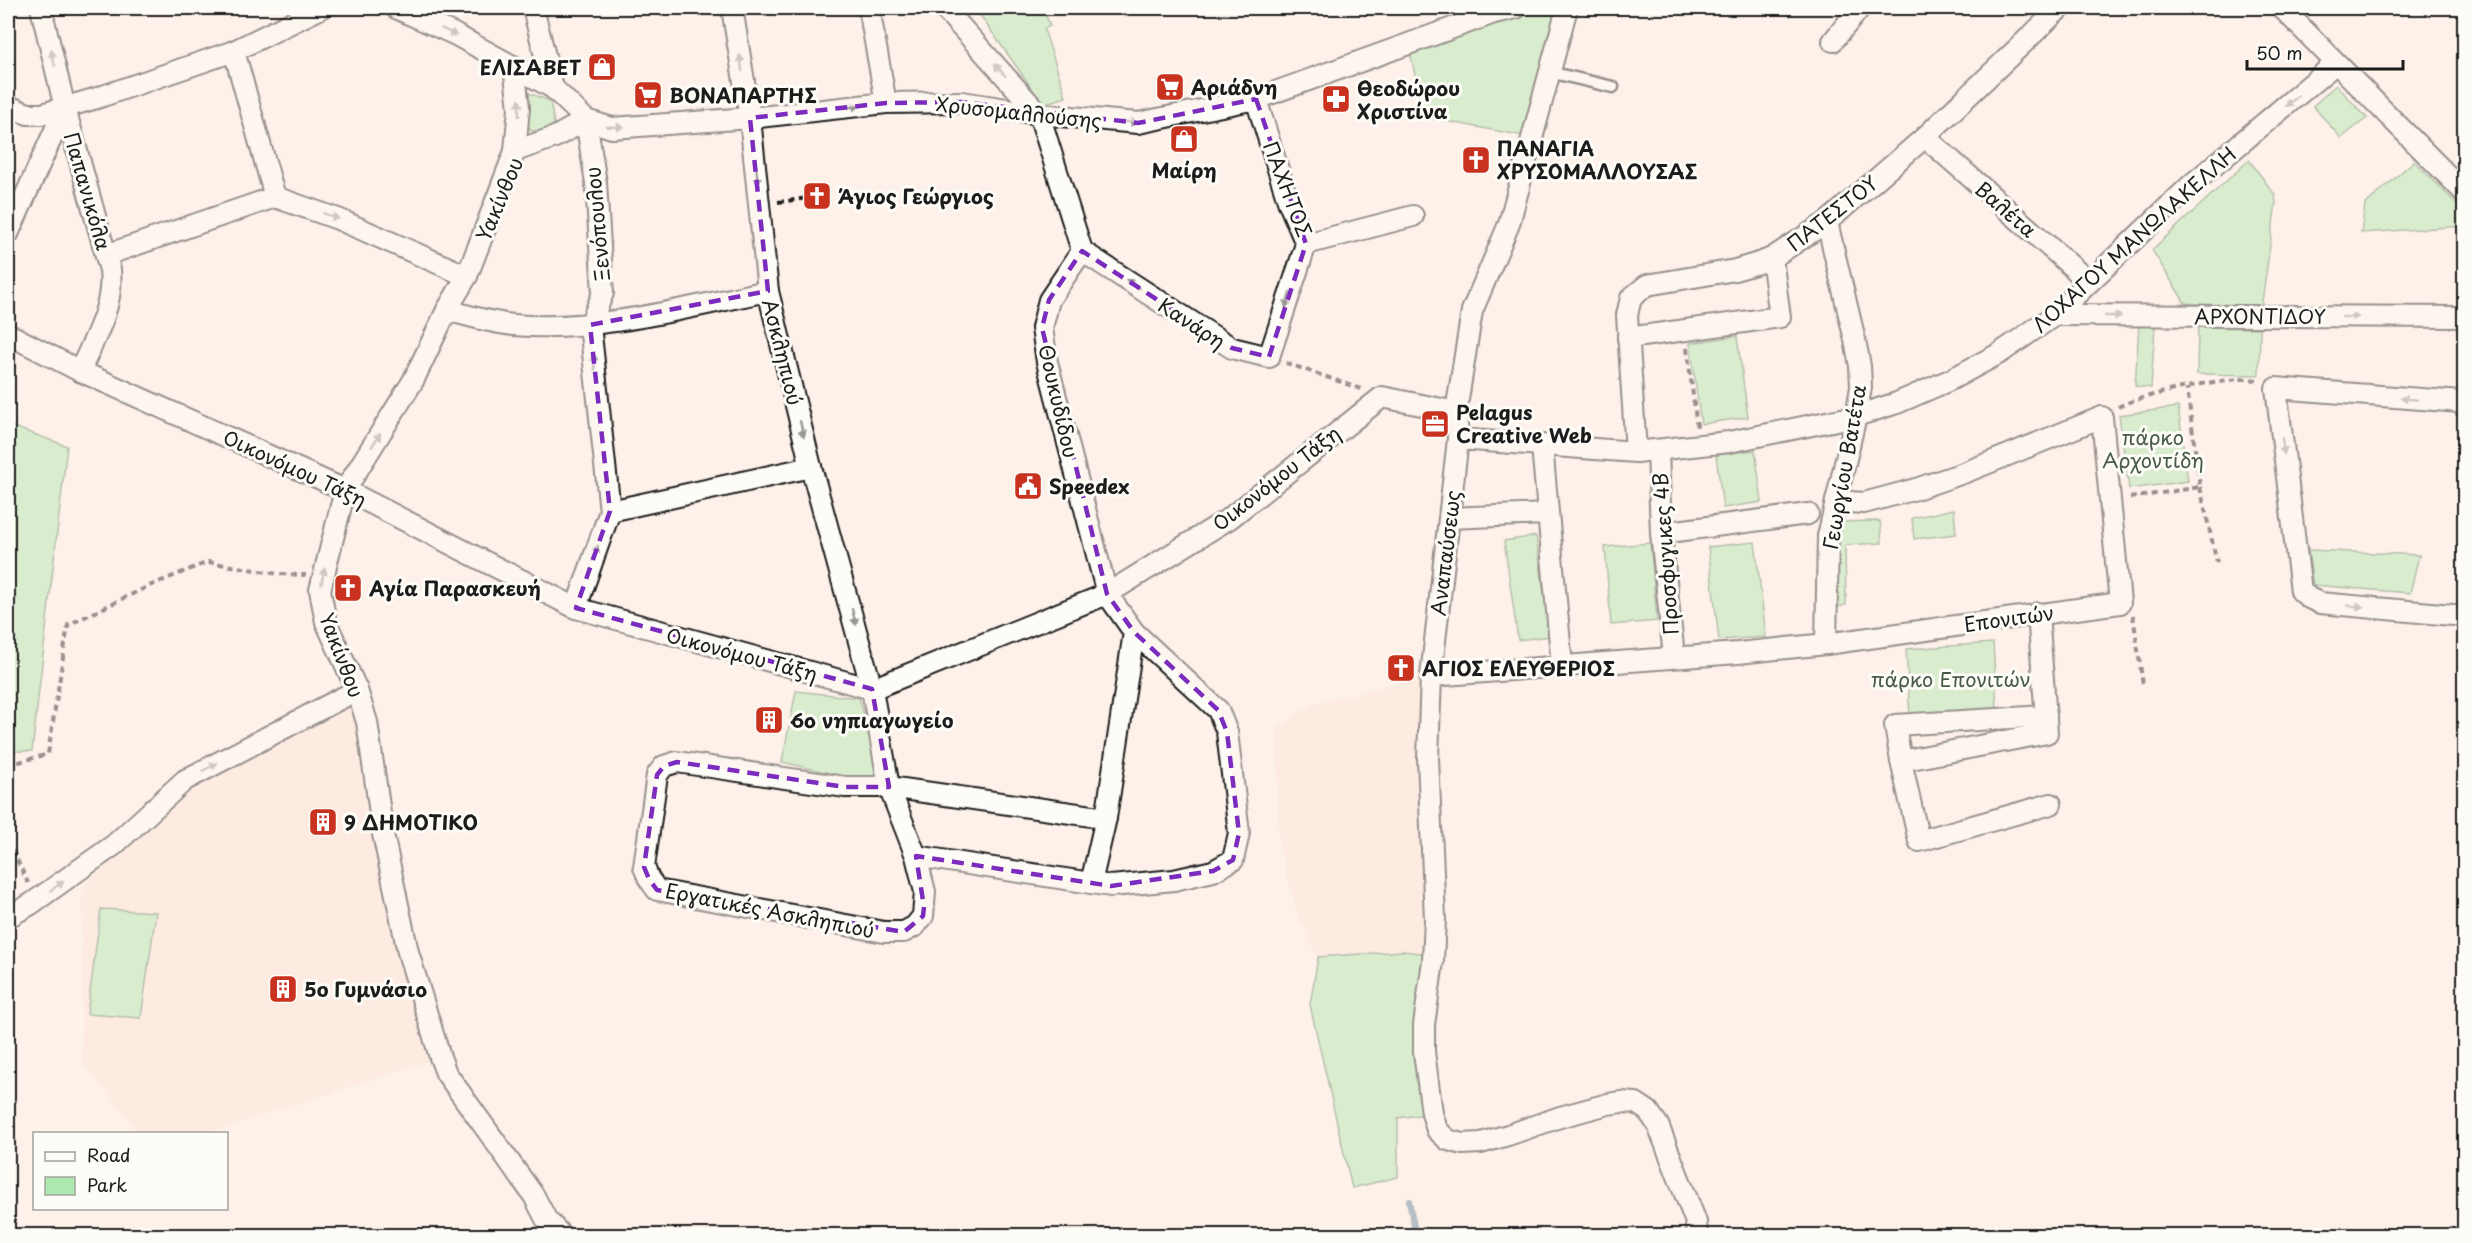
<svg xmlns="http://www.w3.org/2000/svg" width="2472" height="1243" font-family="'Playpen Sans',sans-serif">
	<style>
		.built { fill: #fce4d8 }
		.green { fill: #ade9ae; stroke: #648265; stroke-width: 1.5 }
		.lines { fill: none; stroke-linecap: round; stroke-linejoin: round }
		.stream { stroke: #618199; stroke-width: 6 }
		.lane-casing { stroke: #1c1c1c; stroke-width: 15 }
		.street-casing { stroke: #1c1c1c; stroke-width: 24 }
		.path { stroke: #1c1c1c; stroke-width: 4; stroke-dasharray: 6 4.5; stroke-linecap: butt }
		.lane { stroke: #fdfcf7; stroke-width: 10 }
		.street { stroke: #fdfcf7; stroke-width: 20 }
		.oneway { fill: #989794 }
		.marked { fill: none; stroke: #7b2cbf; stroke-width: 4.5; stroke-dasharray: 12 8; stroke-linejoin: round }
		.labels { text-anchor: middle; dominant-baseline: central; stroke-width: 6; stroke-linejoin: round; paint-order: stroke }
		.poi-label { font-size: 20px; font-weight: bold; fill: #1c1c1c; stroke: #fdfcf7; text-anchor: start }
		.street-label { font-size: 20px; fill: #1c1c1c; stroke: #fdfcf7 }
		.park-label { font-size: 20px; fill: #485a48; stroke: #fdfcf7 }
	</style>
	<rect width="100%" height="100%" fill="#fdf1e9"/>
	<filter id="ink" filterUnits="userSpaceOnUse"><feTurbulence type="fractalNoise" baseFrequency=".0167" numOctaves="2"/><feDisplacementMap in="SourceGraphic" scale="12" xChannelSelector="R" yChannelSelector="G"/><feConvolveMatrix kernelMatrix="1 2 1 2 8 2 1 2 1" color-interpolation-filters="sRGB"/></filter>
	<g filter="url(#ink)">
		<g class="built">
			<polygon points="1431,676 1426,954 1318,957 1299,919 1279,846 1277,728 1315,703"/>
			<polygon points="357,690 440,1057 205,1134 137,1133 129,1119 82,1062 82,890 185,780"/>
		</g>
		<g class="green">
			<polygon points="975,8 1043,8 1050,26 1044,29 1066,97 1043,104"/>
			<polygon points="1547,8 1562,8 1524,136 1424,117 1409,47 1497,20"/>
			<polygon points="2336,85 2367,118 2341,138 2313,106"/>
			<polygon points="518,89 550,101 555,129 531,131 519,108"/>
			<polygon points="2249,160 2275,195 2276,203 2261,309 2185,303 2152,250"/>
			<polygon points="2414,161 2464,211 2464,226 2361,233 2365,205"/>
			<polygon points="2139,325 2155,325 2151,388 2135,386"/>
			<polygon points="2198,327 2260,328 2259,375 2197,374"/>
			<polygon points="1737,336 1748,417 1701,424 1690,343"/>
			<polygon points="2178,407 2188,481 2129,489 2119,415"/>
			<polygon points="8,425 67,446 32,751 8,751"/>
			<polygon points="1755,450 1762,502 1723,508 1716,455"/>
			<polygon points="1954,509 1956,534 1914,539 1912,518"/>
			<polygon points="1880,521 1882,543 1845,545 1846,605 1838,607 1837,522"/>
			<polygon points="1536,536 1550,636 1518,640 1504,541"/>
			<polygon points="1755,542 1766,637 1719,640 1708,547"/>
			<polygon points="1650,543 1657,621 1611,625 1605,547"/>
			<polygon points="2308,550 2419,555 2410,593 2313,585"/>
			<polygon points="1993,643 1997,710 1910,716 1906,649"/>
			<polygon points="796,691 859,698 882,775 863,781 782,762"/>
			<polygon points="101,909 156,912 141,1018 87,1014"/>
			<polygon points="1403,951 1426,954 1432,1113 1398,1118 1398,1177 1352,1188 1310,1005 1318,957"/>
		</g>
		<g class="lines">
			<polyline class="stream" points="1409,1201 1416,1236"/>
			<g class="lane-casing">
				<polyline id="lane" points="1549,72 1613,87"/>
			</g>
			<g class="street-casing">
				<g id="street">
					<path d="M41 8 65 108 110 270C114 307 94 338 80 371"/>
					<polyline points="396,8 454,34 553,88 586,120 612,128 750,118 886,103 962,102 1039,114 1138,123 1256,99 1494,13 1516,8"/>
					<polyline points="533,8 553,88"/>
					<polyline points="732,8 750,118 768,291 811,467 872,689 889,787 916,856 925,892 923,916 915,926 904,932 884,932 657,890 649,879 644,867 657,775 664,766 677,762 845,787 889,787 1106,818 1134,632 1218,710 1227,732 1239,833 1233,860 1213,871 1174,880 1111,886 916,856"/>
					<polyline points="869,8 886,103"/>
					<polyline points="944,8 1039,114 1082,251 1049,300 1042,328 1047,362 1107,594 1134,632"/>
					<polyline points="1567,8 1509,224 1472,311 1456,412 1458,439 1431,676 1428,758 1435,919 1433,961 1424,1025 1424,1052 1432,1113 1437,1130 1448,1140 1462,1144 1481,1143 1508,1135 1560,1117 1608,1104 1621,1102 1636,1103 1648,1111 1658,1125 1696,1222 1697,1236"/>
					<polyline points="2282,8 2464,192"/>
					<polyline points="1833,41 1860,8"/>
					<polyline points="234,51 275,197"/>
					<polyline points="514,66 519,108 515,151"/>
					<polyline points="1256,99 1288,201 1306,244"/>
					<polyline points="8,106 28,114 42,114 97,98 234,51 321,8"/>
					<polyline points="1925,137 2088,281"/>
					<polyline points="8,234 65,108"/>
					<polyline points="1306,244 1413,216"/>
					<polyline points="1082,251 1232,348 1269,357 1306,244"/>
					<polyline points="106,255 275,197 338,219 467,276"/>
					<path d="M447 310C469 316 491 323 514 325 600 332 684 308 768 291"/>
					<polyline points="2055,315 2464,317"/>
					<polyline points="8,334 80,371 345,490 576,608 872,689 1107,594 1230,518 1382,397 1456,412"/>
					<polyline points="1628,338 1780,317 1772,258"/>
					<polyline points="2464,407 2461,402 2276,388 2301,591 2309,598 2320,603 2464,616"/>
					<polyline points="1458,439 1636,452 1729,442 1856,416 1897,403 1950,380 2000,353 2055,315 2191,185 2336,63"/>
					<polyline points="1542,446 1562,666"/>
					<polyline points="1658,450 1661,533 1674,657"/>
					<polyline points="1636,452 1627,315 1631,298 1647,285 1735,270 1762,262 1772,258 1827,222 1925,137 2060,8"/>
					<polyline points="610,511 811,467"/>
					<polyline points="1449,518 1548,514"/>
					<polyline points="1661,533 1808,514"/>
					<polyline points="2038,613 2047,733 1901,761 1919,841 2051,804"/>
					<polyline points="1826,644 1828,536 1856,416 1861,387 1860,366 1855,340 1827,222"/>
					<polyline points="1431,676 1738,653 1826,644 2120,603 2102,417 1966,472 1916,489 1864,503 1836,501"/>
					<polyline points="1901,761 1895,725 2046,716"/>
					<polyline points="1091,883 1106,818"/>
					<polyline points="8,917 31,904 114,845 185,780 357,690"/>
					<polyline points="562,1236 546,1219 534,1196 446,1073 440,1057 408,952 383,834 367,722 357,690 326,622 320,590 345,490 413,381 447,310 467,276 515,151 555,137 586,120 596,183 603,293 590,325 610,511 576,608"/>
				</g>
			</g>
			<g class="path">
				<polyline points="778,202 809,198"/>
				<polyline points="1687,348 1697,427"/>
				<polyline points="1286,363 1361,389"/>
				<path d="M2118 407C2138 396 2240 372 2259 381"/>
				<polyline points="2200,487 2217,563"/>
				<polyline points="2130,498 2200,487 2187,388"/>
				<polyline points="2133,615 2143,685"/>
				<polyline points="8,765 48,754 68,625 149,586 208,562 278,574 304,575 304,573"/>
				<polyline points="8,841 28,883"/>
			</g>
			<use href="#lane" class="lane"/>
			<use href="#street" class="street"/>
		</g>
		<defs><path id="oneway-solid" d="M-6-.8H1V-3.2L6.5 0L1 3.2V.8H-6Z" transform="scale(1.5)"/></defs>
		<g class="oneway">
			<use href="#oneway-solid" transform="translate(449 32) rotate(25)"/>
			<use href="#oneway-solid" transform="translate(53 58) rotate(-103)"/>
			<use href="#oneway-solid" transform="translate(741 63) rotate(-99)"/>
			<use href="#oneway-solid" transform="translate(1000 70) rotate(-132)"/>
			<use href="#oneway-solid" transform="translate(2292 101) rotate(140)"/>
			<use href="#oneway-solid" transform="translate(851 107) rotate(-6)"/>
			<use href="#oneway-solid" transform="translate(519 108) rotate(-89)"/>
			<use href="#oneway-solid" transform="translate(1129 122) rotate(4)"/>
			<use href="#oneway-solid" transform="translate(615 127) rotate(2)"/>
			<use href="#oneway-solid" transform="translate(757 176) rotate(83)"/>
			<use href="#oneway-solid" transform="translate(331 216) rotate(20)"/>
			<use href="#oneway-solid" transform="translate(1133 284) rotate(-147)"/>
			<use href="#oneway-solid" transform="translate(1288 300) rotate(108)"/>
			<use href="#oneway-solid" transform="translate(2113 316)"/>
			<use href="#oneway-solid" transform="translate(2350 317)"/>
			<use href="#oneway-solid" transform="translate(594 362) rotate(-96)"/>
			<use href="#oneway-solid" transform="translate(2409 399) rotate(-176)"/>
			<use href="#oneway-solid" transform="translate(802 429) rotate(76)"/>
			<use href="#oneway-solid" transform="translate(376 440) rotate(-58)"/>
			<use href="#oneway-solid" transform="translate(2283 446) rotate(83)"/>
			<use href="#oneway-solid" transform="translate(595 553) rotate(-71)"/>
			<use href="#oneway-solid" transform="translate(323 576) rotate(-77)"/>
			<use href="#oneway-solid" transform="translate(2355 606) rotate(4)"/>
			<use href="#oneway-solid" transform="translate(854 617) rotate(76)"/>
			<use href="#oneway-solid" transform="translate(210 767) rotate(-28)"/>
			<use href="#oneway-solid" transform="translate(57 886) rotate(-35)"/>
		</g>
	</g>
	<path d="M0 0H2472V1243H0ZM1256 99 1306 244 1269 357 1232 348 1082 251 1049 300 1042 328 1107 594 1134 632 1218 710 1227 732 1239 833 1233 860 1213 871 1111 886 916 856 924 907 923 916 904 932 657 890 649 879 644 867 657 775 664 766 677 762 845 787H889L872 689 576 608 610 511 590 325 768 291 750 118 886 103 962 102 1138 123Z" fill="#fdf1e9" fill-opacity=".55" fill-rule="evenodd"/>
	<path class="marked" d="M1256 99 1306 244 1269 357 1232 348 1082 251 1049 300 1042 328 1107 594 1134 632 1218 710 1227 732 1239 833 1233 860 1213 871 1111 886 916 856 924 907 923 916 904 932 657 890 649 879 644 867 657 775 664 766 677 762 845 787H889L872 689 576 608 610 511 590 325 768 291 750 118 886 103 962 102 1138 123Z"/>
	<defs>
		<g id="shop-square" transform="scale(1.5)"><rect x="-9" y="-9" width="18" height="18" rx="4" fill="#c8321e" stroke="#fdfcf7"/><path d="M-5-2.5h2.3a2.7 3.5 0 0 1 5.4 0H5L5.5 6h-11ZM-1.5-2.5h3a1.5 2.3 0 0 0-3 0Z" fill="#fff"/></g>
		<g id="supermarket-square" transform="scale(1.5)"><rect x="-9" y="-9" width="18" height="18" rx="4" fill="#c8321e" stroke="#fdfcf7"/><path d="M-6-5.5h2.5l.6 2H6L4.5 2H-2.5L-4.4-4H-6ZM-1.5 3.2a1.3 1.3 0 1 0 .1 0ZM3 3.2a1.3 1.3 0 1 0 .1 0Z" fill="#fff"/></g>
		<g id="pharmacy-square" transform="scale(1.5)"><rect x="-9" y="-9" width="18" height="18" rx="4" fill="#c8321e" stroke="#fdfcf7"/><path d="M-2-6h4v4h4v4h-4v4h-4v-4h-4v-4h4Z" fill="#fff"/></g>
		<g id="church-square" transform="scale(1.5)"><rect x="-9" y="-9" width="18" height="18" rx="4" fill="#c8321e" stroke="#fdfcf7"/><path d="M-1.2-6h2.4v3.5h3.3v2.4h-3.3V6h-2.4V-.1h-3.3v-2.4h3.3Z" fill="#fff"/></g>
		<g id="office-square" transform="scale(1.5)"><rect x="-9" y="-9" width="18" height="18" rx="4" fill="#c8321e" stroke="#fdfcf7"/><path d="M-6-3h4V-5.5h4V-3h4V5H-6ZM-1-4.5V-3h2v-1.5ZM-6 0V1H6V0Z" fill="#fff"/></g>
		<g id="civic-square" transform="scale(1.5)"><rect x="-9" y="-9" width="18" height="18" rx="4" fill="#c8321e" stroke="#fdfcf7"/><path d="M-.6-6.5H3V-4.5H.6V-3L4-1V1h2V6H-6V1h2V-1L-.6-3ZM-1.2 2.5V6h2.4V2.5Z" fill="#fff"/></g>
		<g id="building-square" transform="scale(1.5)"><rect x="-9" y="-9" width="18" height="18" rx="4" fill="#c8321e" stroke="#fdfcf7"/><path d="M-4-6H4V6H1V3H-1V6H-4ZM-2.5-4.3h1.7v1.8h-1.7ZM.8-4.3h1.7v1.8H.8ZM-2.5-1h1.7V.8h-1.7ZM.8-1h1.7V.8H.8Z" fill="#fff"/></g>
	</defs>
	<g fill-rule="evenodd">
		<use href="#shop-square" x="602" y="67"/>
		<use href="#supermarket-square" x="1170" y="87"/>
		<use href="#supermarket-square" x="648" y="95"/>
		<use href="#pharmacy-square" x="1336" y="99"/>
		<use href="#shop-square" x="1184" y="139"/>
		<use href="#church-square" x="1476" y="160"/>
		<use href="#church-square" x="817" y="196"/>
		<use href="#office-square" x="1435" y="424"/>
		<use href="#civic-square" x="1028" y="486"/>
		<use href="#church-square" x="348" y="588"/>
		<use href="#church-square" x="1401" y="668"/>
		<use href="#building-square" x="769" y="720"/>
		<use href="#building-square" x="323" y="822"/>
		<use href="#building-square" x="283" y="989"/>
	</g>
	<g class="labels">
		<g class="poi-label">
			<text x="581" y="67" text-anchor="end">ΕΛΙΣΑΒΕΤ</text>
			<text x="1191" y="87">Αριάδνη</text>
			<text x="1357" y="88">Θεοδώρου<tspan x="1357" dy="23">Χριστίνα</tspan></text>
			<text x="669" y="95">ΒΟΝΑΠΑΡΤΗΣ</text>
			<text x="1497" y="148">ΠΑΝΑΓΙΑ<tspan x="1497" dy="23">ΧΡΥΣΟΜΑΛΛΟΥΣΑΣ</tspan></text>
			<text x="1184" y="170" text-anchor="middle">Μαίρη</text>
			<text x="838" y="196">Άγιος Γεώργιος</text>
			<text x="1456" y="412">Pelagus<tspan x="1456" dy="23">Creative Web</tspan></text>
			<text x="1049" y="486">Speedex</text>
			<text x="369" y="588">Αγία Παρασκευή</text>
			<text x="1422" y="668">ΑΓΙΟΣ ΕΛΕΥΘΕΡΙΟΣ</text>
			<text x="790" y="720">6ο νηπιαγωγείο</text>
			<text x="344" y="822">9 ΔΗΜΟΤΙΚΟ</text>
			<text x="304" y="989">5o Γυμνάσιο</text>
		</g>
		<g class="street-label">
			<text transform="translate(1019 112) rotate(6)">Χρυσομαλλούσης</text>
			<text transform="translate(1288 189) rotate(69)">ΠΑΧΗΤΟΣ</text>
			<text transform="translate(88 191) rotate(74)">Παπανικόλα</text>
			<text transform="translate(499 199) rotate(-67)">Υακίνθου</text>
			<text transform="translate(2006 209) rotate(41)">Βαλέτα</text>
			<text transform="translate(1832 213) rotate(-38)">ΠΑΤΕΣΤΟΥ</text>
			<text transform="translate(597 224) rotate(-95)">Ξενόπουλου</text>
			<text transform="translate(2134 239) rotate(-42)">ΛΟΧΑΓΟΥ ΜΑΝΩΛΑΚΕΛΛΗ</text>
			<text x="2260" y="316">ΑΡΧΟΝΤΙΔΟΥ</text>
			<text transform="translate(1192 323) rotate(33)">Κανάρη</text>
			<text transform="translate(783 352) rotate(76)">Ασκληπιού</text>
			<text transform="translate(1059 401) rotate(77)">Θουκυδίδου</text>
			<text transform="translate(1844 467) rotate(-80)">Γεωργίου Βατέτα</text>
			<text transform="translate(295 468) rotate(25)">Οικονόμου Τάξη</text>
			<text transform="translate(1276 478) rotate(-38)">Οικονόμου Τάξη</text>
			<text transform="translate(1445 553) rotate(-83)">Αναπαύσεως</text>
			<text transform="translate(1665 554) rotate(-94)">Προσφυγικες 4Β</text>
			<text transform="translate(2009 618) rotate(-8)">Επονιτών</text>
			<text transform="translate(742 654) rotate(15)">Οικονόμου Τάξη</text>
			<text transform="translate(342 655) rotate(69)">Υακίνθου</text>
			<text transform="translate(770 910) rotate(11)">Εργατικές Ασκληπιού</text>
		</g>
		<g class="park-label">
			<text x="2153" y="437">πάρκο<tspan x="2153" dy="23">Αρχοντίδη</tspan></text>
			<text x="1951" y="679">πάρκο Επονιτών</text>
		</g>
	</g>
	<rect width="2472" height="1243" fill="none" stroke="#fdfcf7" stroke-width="30"/>
	<rect x="15" y="15" width="2442" height="1213" fill="none" stroke="#1c1c1c" stroke-width="2" filter="url(#ink)"/>
	<rect x="33" y="1132" width="195" height="78" fill="#fdfcf7" stroke="#a3a29f" stroke-width="1.5"/>
	<rect x="45" y="1152" width="30" height="9" fill="#fdfcf7" stroke="#a3a29f" stroke-width="1.5"/>
	<text x="87" y="1162" font-size="18" fill="#1c1c1c">Road</text>
	<rect x="45" y="1177" width="30" height="18" fill="#ade9ae" stroke="#a3a29f" stroke-width="1.5"/>
	<text x="87" y="1192" font-size="18" fill="#1c1c1c">Park</text>
	<path d="M2247 60v9h156v-9" fill="none" stroke="#1c1c1c" stroke-width="3"/>
	<text x="2256" y="60" font-size="18" fill="#1c1c1c" stroke="#fdfcf7" stroke-width="4.5" paint-order="stroke">50 m</text>
</svg>
